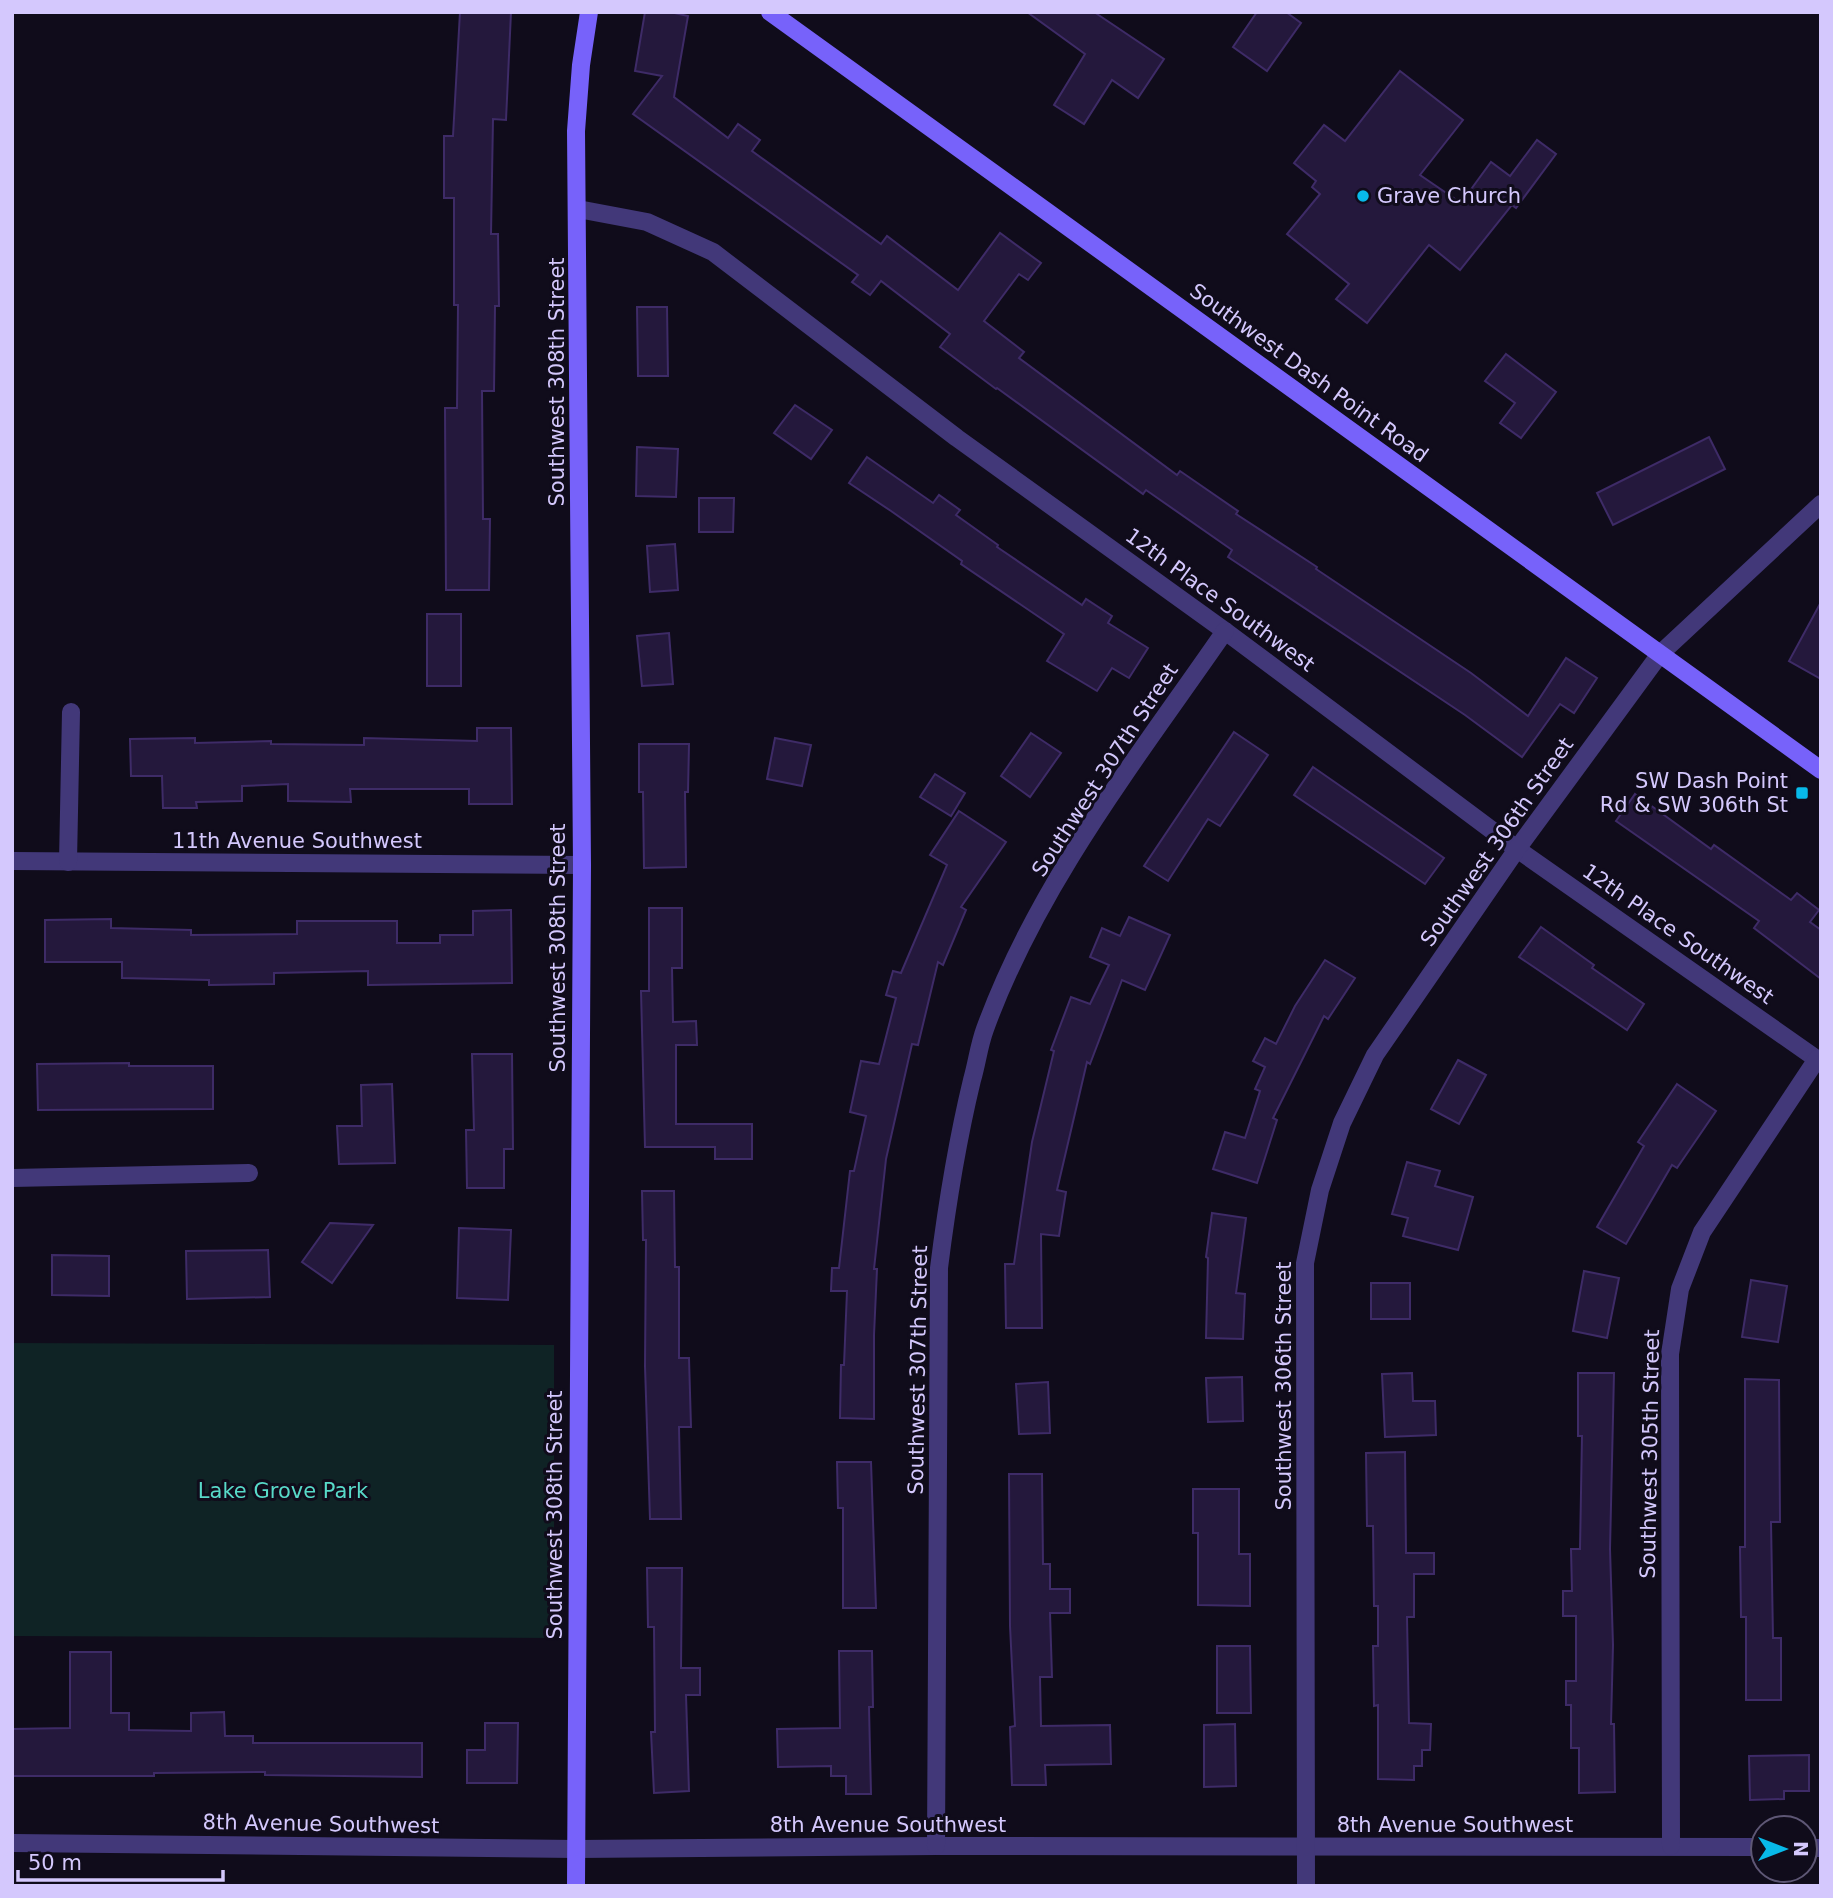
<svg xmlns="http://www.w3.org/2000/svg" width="1833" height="1898" font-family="'DejaVu Sans',sans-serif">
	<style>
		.green { fill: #0f2325 }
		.building { fill: #24183c; stroke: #3e2b67; stroke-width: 2 }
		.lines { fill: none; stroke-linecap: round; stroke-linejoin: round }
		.street { stroke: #423879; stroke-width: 18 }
		.secondary { stroke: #7762fa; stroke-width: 18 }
		.poi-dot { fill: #08b9e9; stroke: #100c1b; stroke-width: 2.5 }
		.labels { text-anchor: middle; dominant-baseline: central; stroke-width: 6; stroke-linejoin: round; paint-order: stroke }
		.poi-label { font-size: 21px; fill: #d4c8fd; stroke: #100c1b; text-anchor: start }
		.street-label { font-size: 21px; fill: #d4c8fd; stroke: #100c1b }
		.park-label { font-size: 21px; fill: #58d9c8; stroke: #100c1b }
	</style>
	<rect width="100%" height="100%" fill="#100c1b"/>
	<polygon class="green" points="12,1343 554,1345 554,1638 12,1636"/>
	<g class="building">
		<polygon points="460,12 511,12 506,120 493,119 491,234 498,234 499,306 495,306 494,391 482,391 483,519 490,519 489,590 446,590 445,408 457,408 458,305 454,305 454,198 444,198 444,136 453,136"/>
		<polygon points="645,12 670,12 688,16 674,97 728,138 738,124 760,140 752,151 881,244 887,236 958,290 1000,233 1041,263 1028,280 1019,274 984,321 1024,352 1019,358 1177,475 1180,471 1238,511 1236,514 1317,567 1316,569 1471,673 1528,716 1566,658 1597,678 1574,713 1560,704 1522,757 1465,715 1228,557 1232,550 1146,490 1143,494 997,388 996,389 940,347 950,334 881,281 870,295 852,282 858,275 633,114 662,76 635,71"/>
		<polygon points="1027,12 1094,12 1164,59 1138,98 1112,80 1084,124 1054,105 1085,54"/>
		<polygon points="1257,12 1286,12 1301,23 1267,71 1233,47"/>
		<polygon points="1400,71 1463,120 1420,175 1461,203 1491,162 1510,176 1537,140 1556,154 1516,208 1512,205 1460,270 1429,245 1367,323 1336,299 1349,284 1287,234 1320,194 1312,187 1316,181 1294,163 1324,125 1345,141"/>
		<polygon points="637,307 667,307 668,376 638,376"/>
		<polygon points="1506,354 1556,392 1521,438 1500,423 1515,403 1485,381"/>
		<polygon points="795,405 832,430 811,459 774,433"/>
		<polygon points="1709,437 1725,469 1613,525 1597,493"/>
		<polygon points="637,447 678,449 676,497 636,496"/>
		<polygon points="867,457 933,503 939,495 960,510 956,515 998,545 997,547 1082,605 1086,599 1112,616 1108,623 1148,648 1129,678 1112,668 1097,691 1047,661 1064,634 961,564 962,561 891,511 849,483"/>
		<polygon points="699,498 734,498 733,532 699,532"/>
		<polygon points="675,544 678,590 650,592 647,546"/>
		<polygon points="1821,602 1821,679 1789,661"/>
		<rect x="427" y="614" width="34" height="72"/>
		<polygon points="669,633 673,684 642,686 637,636"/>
		<polygon points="477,728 511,728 512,804 469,804 469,789 350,789 351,802 288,801 288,784 242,786 242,801 196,802 197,808 163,808 162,776 131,776 130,739 195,738 195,743 271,741 271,744 364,745 364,738 477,741"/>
		<polygon points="1234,732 1268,755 1220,826 1208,819 1168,881 1144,866"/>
		<polygon points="1031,733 1061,753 1030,797 1001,776"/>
		<polygon points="775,738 811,745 802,786 767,779"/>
		<polygon points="639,744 689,744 688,792 685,792 686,867 644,868 643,792 639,792"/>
		<polygon points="1313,767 1444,858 1425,884 1294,795"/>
		<polygon points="935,774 965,793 951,816 920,797"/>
		<polygon points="1635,794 1711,849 1714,845 1791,900 1797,893 1819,910 1810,922 1821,930 1821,979 1754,928 1759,921 1616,821"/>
		<polygon points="959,811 1006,842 961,907 966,910 943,965 938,962 918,1045 912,1044 886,1159 874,1269 877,1269 874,1335 874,1419 840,1418 841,1365 844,1365 847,1291 831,1291 832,1268 839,1268 850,1171 854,1171 866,1116 850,1112 861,1061 879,1064 896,998 886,995 893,971 901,973 947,865 930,855"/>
		<polygon points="649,908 682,908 682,968 672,968 673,1022 696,1021 697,1045 676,1045 676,1124 752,1124 752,1159 715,1159 715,1147 645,1147 641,991 649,991"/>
		<polygon points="511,910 512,983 368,985 368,971 274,973 274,984 209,985 209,980 122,978 122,962 45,962 45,920 111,919 111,928 191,930 191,935 297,934 297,921 397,921 397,943 440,943 440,935 473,935 473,911"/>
		<polygon points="1129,917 1170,935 1145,990 1122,980 1090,1064 1087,1062 1057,1190 1066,1192 1059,1236 1041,1234 1042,1328 1006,1328 1005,1264 1014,1264 1032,1142 1054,1051 1051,1050 1071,997 1090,1004 1109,965 1090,957 1102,928 1120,936"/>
		<polygon points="1541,927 1594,965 1592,968 1644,1004 1627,1030 1519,957"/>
		<polygon points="1325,960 1355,978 1328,1019 1324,1016 1273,1118 1277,1120 1257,1183 1213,1169 1225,1132 1245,1138 1260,1091 1255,1089 1265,1067 1253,1061 1265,1038 1276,1044 1295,1006"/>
		<polygon points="472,1054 512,1054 513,1149 504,1149 504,1188 467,1188 466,1130 474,1130"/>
		<polygon points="1458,1060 1486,1075 1459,1124 1431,1109"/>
		<polygon points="129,1063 129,1066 213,1066 213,1109 38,1110 37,1064"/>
		<polygon points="392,1084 395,1163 339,1164 337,1126 362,1126 361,1085"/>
		<polygon points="1677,1084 1716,1111 1677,1168 1672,1165 1626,1244 1597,1227 1644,1146 1638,1142"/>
		<polygon points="1407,1162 1440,1171 1435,1186 1473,1197 1458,1250 1403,1236 1408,1218 1392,1214"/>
		<polygon points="642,1191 674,1191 675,1267 679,1267 679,1358 689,1358 691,1427 679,1427 681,1519 650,1519 645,1366 646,1240 643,1240"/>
		<polygon points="1212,1213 1246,1218 1236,1293 1245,1294 1243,1339 1206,1338 1208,1258 1206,1257"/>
		<polygon points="330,1223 373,1225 332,1283 302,1262"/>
		<polygon points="459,1228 511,1230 508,1300 457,1298"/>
		<polygon points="268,1250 270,1297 187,1299 186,1251"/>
		<polygon points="52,1255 109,1256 109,1296 52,1295"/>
		<polygon points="1584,1271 1619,1278 1607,1338 1573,1331"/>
		<polygon points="1751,1280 1787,1286 1778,1342 1742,1337"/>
		<rect x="1371" y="1283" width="39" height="36"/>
		<polygon points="1412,1373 1413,1401 1435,1401 1436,1435 1385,1437 1382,1374"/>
		<polygon points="1578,1373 1614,1373 1610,1549 1613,1645 1611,1724 1614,1724 1615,1792 1579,1793 1579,1748 1571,1748 1571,1705 1566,1705 1566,1681 1576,1681 1576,1616 1563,1616 1563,1591 1572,1591 1571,1549 1580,1549 1582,1436 1578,1436"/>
		<polygon points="1242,1377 1243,1421 1208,1422 1206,1378"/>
		<polygon points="1745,1379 1779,1380 1780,1522 1771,1522 1773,1638 1781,1638 1781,1700 1746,1700 1746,1617 1741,1617 1740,1547 1745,1547"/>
		<polygon points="1048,1382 1050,1433 1019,1434 1016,1384"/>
		<polygon points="1405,1452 1406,1553 1434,1553 1434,1574 1414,1574 1414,1617 1407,1617 1409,1723 1431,1724 1430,1750 1422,1750 1422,1766 1414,1766 1414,1780 1378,1779 1378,1705 1374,1706 1373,1646 1378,1646 1378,1606 1374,1606 1373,1526 1367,1526 1366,1453"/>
		<polygon points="837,1462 871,1462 876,1608 843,1608 843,1508 838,1508"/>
		<polygon points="1009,1474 1042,1474 1043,1564 1050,1564 1050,1589 1070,1589 1070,1613 1050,1613 1052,1677 1040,1677 1041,1726 1110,1725 1111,1764 1045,1765 1046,1785 1012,1785 1010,1727 1015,1726 1010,1626"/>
		<polygon points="1193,1489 1239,1489 1239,1554 1250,1554 1250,1606 1198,1605 1198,1533 1193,1533"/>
		<polygon points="647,1568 682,1568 681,1668 700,1668 700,1695 686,1695 689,1791 654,1793 651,1732 655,1732 654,1627 648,1627"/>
		<polygon points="1217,1646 1250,1646 1251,1713 1217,1713"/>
		<polygon points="839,1651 872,1651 873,1707 869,1707 871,1794 846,1794 846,1776 831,1776 831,1766 778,1767 777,1729 840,1728"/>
		<polygon points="70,1652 111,1652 111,1713 129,1713 129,1730 191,1731 191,1713 224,1712 225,1736 253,1736 253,1743 422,1743 422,1777 265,1775 265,1772 154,1773 154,1776 12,1776 12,1729 70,1728"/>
		<polygon points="485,1723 518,1723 517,1783 467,1783 467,1750 485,1750"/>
		<polygon points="1235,1724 1236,1786 1204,1787 1204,1725"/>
		<polygon points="1809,1755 1809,1791 1784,1791 1784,1799 1750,1800 1749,1756"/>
	</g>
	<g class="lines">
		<g class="street">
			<polyline points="578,209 647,222 713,252 957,438 1225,631 1517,849 1821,1062"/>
			<polyline points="12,861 582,865"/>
			<polyline points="68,862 71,712"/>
			<polyline points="12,1178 249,1173"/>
			<polyline points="12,1843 576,1849 936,1846 1763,1847"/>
			<path d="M936 1846 939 1268C947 1204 957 1142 972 1080 977 1063 979 1045 985 1029 1038 883 1138 757 1225 631"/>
			<polyline points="1671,1846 1670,1354 1680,1289 1702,1232 1817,1059"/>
			<polyline points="1805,1848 1821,1848"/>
			<polyline points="1306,1886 1305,1263 1320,1190 1342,1123 1375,1055 1517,849 1660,654 1821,504"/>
		</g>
		<g class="secondary">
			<polyline points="770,12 1821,770"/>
			<polyline points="576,1886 582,865 576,131 581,65 589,12"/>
		</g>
	</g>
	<g class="poi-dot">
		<circle cx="1363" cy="196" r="7"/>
		<rect x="1795" y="786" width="14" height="14" rx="3.5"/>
	</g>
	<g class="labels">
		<g class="poi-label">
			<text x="1377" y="196">Grave Church</text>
			<text x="1788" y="781" text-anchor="end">SW Dash Point<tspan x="1788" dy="24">Rd &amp; SW 306th St</tspan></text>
		</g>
		<g class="street-label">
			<text transform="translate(1309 373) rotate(36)">Southwest Dash Point Road</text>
			<text transform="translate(557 382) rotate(-90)">Southwest 308th Street</text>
			<text transform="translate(1220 600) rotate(36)">12th Place Southwest</text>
			<text transform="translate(1105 770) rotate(-57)">Southwest 307th Street</text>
			<text x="297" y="841">11th Avenue Southwest</text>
			<text transform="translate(1497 842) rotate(-55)">Southwest 306th Street</text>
			<text transform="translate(1678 934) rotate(35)">12th Place Southwest</text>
			<text transform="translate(558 948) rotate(-90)">Southwest 308th Street</text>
			<text transform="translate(918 1370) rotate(-89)">Southwest 307th Street</text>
			<text transform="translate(1284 1386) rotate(-90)">Southwest 306th Street</text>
			<text transform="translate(1650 1454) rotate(-89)">Southwest 305th Street</text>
			<text transform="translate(555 1515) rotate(-90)">Southwest 308th Street</text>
			<text transform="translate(321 1824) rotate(1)">8th Avenue Southwest</text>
			<text x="888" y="1825">8th Avenue Southwest</text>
			<text x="1455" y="1825">8th Avenue Southwest</text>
		</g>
		<g class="park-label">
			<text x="283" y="1491">Lake Grove Park</text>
		</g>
	</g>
	<rect width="1833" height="1898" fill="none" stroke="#d4c8fd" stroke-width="28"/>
	<g transform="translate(1784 1849) rotate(90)"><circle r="33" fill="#100c1b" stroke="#5e5775" stroke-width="2"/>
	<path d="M0-5L12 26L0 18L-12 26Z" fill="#08b9e9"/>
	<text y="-10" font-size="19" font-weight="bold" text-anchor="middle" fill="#d4c8fd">N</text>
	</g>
	<path d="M18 1870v10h205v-10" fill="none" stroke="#d4c8fd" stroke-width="3.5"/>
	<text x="28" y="1870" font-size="21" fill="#d4c8fd" stroke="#100c1b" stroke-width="5" paint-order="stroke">50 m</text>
</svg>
